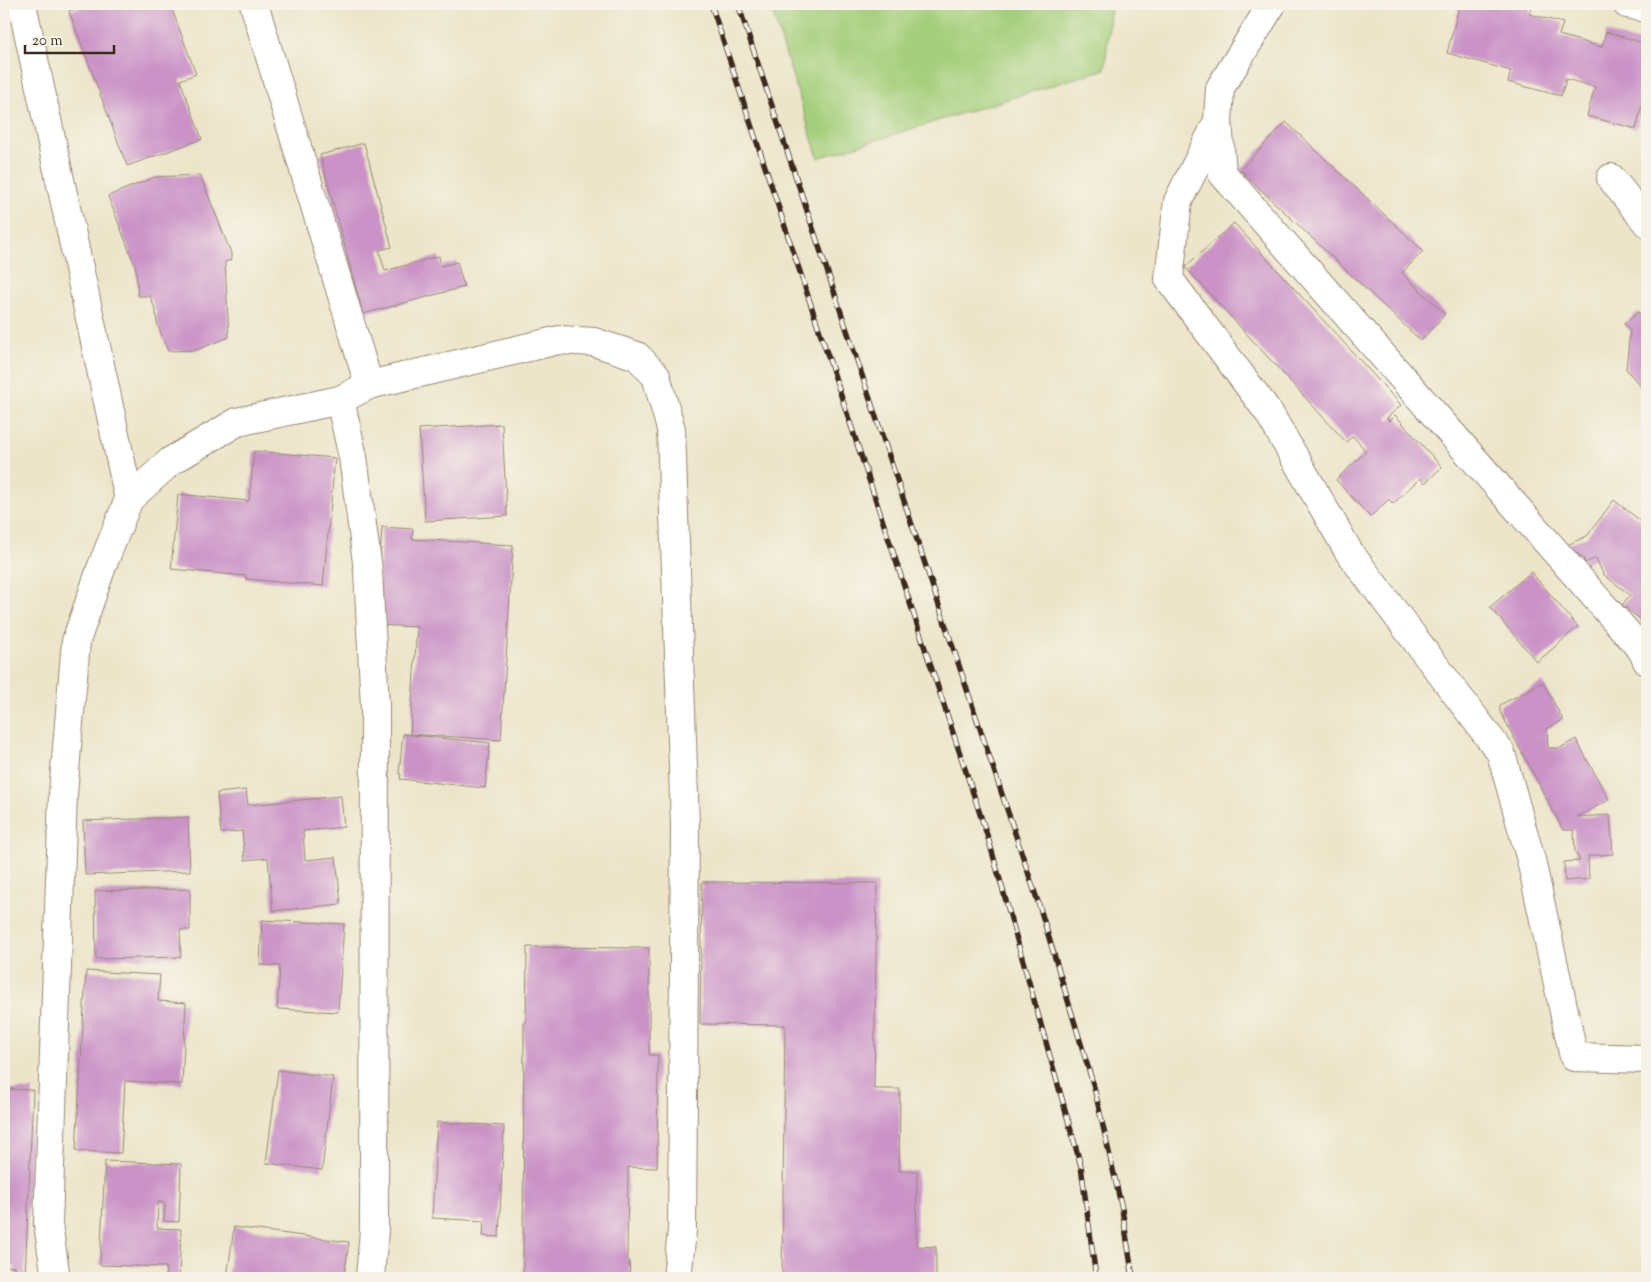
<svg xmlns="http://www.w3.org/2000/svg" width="1651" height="1282" font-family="'Sorts Mill Goudy',serif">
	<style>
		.green { fill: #a5cf7b; stroke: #707c4c }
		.building { fill: #ca92c7 }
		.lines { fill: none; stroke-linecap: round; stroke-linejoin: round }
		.street-casing { stroke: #948874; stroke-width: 30 }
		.street { stroke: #fff; stroke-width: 28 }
		.rail-casing { stroke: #3b2a1e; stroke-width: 5.5 }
		.rail { stroke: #f7f3e8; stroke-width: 4; stroke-dasharray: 11; stroke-linecap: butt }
	</style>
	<rect width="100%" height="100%" fill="#f7f3e8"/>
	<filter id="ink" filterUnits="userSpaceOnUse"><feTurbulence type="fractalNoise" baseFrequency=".02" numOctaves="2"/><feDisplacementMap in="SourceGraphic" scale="10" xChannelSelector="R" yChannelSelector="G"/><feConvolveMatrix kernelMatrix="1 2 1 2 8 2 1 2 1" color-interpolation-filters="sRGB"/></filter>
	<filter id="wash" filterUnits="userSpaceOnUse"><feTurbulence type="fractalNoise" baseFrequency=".0096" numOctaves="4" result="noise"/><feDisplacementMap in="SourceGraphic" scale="20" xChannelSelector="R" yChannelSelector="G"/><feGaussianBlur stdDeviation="1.12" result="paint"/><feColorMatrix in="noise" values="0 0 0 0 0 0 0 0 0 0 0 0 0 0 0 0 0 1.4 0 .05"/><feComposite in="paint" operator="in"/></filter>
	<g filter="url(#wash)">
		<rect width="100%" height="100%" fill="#ece5c9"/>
		<polygon class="green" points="770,4 1111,4 1105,69 818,158"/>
		<g id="blocks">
			<g class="building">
				<polygon points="88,4 170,4 196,74 180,80 202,139 127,166 69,11"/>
				<polygon points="1460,4 1492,4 1506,8 1507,4 1532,4 1529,14 1563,23 1559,35 1602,47 1606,32 1647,44 1647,86 1636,129 1587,116 1595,87 1566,79 1561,96 1508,82 1511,71 1447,53"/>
				<polygon points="1286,122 1423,251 1402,273 1445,314 1421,341 1240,170"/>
				<polygon points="364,143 392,247 379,250 385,271 439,256 441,266 457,262 464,287 363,314 320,155"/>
				<polygon points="200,175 231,253 231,260 225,262 229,337 196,350 168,351 157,323 156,312 150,296 138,296 136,268 108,196 155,177"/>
				<polygon points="1234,223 1401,405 1387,418 1389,421 1395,415 1442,467 1425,483 1420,478 1393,504 1389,499 1370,517 1336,480 1366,451 1353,436 1346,442 1185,267"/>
				<polygon points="1638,312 1647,323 1647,400 1642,394 1642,388 1626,369 1630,331 1624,324"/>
				<polygon points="502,424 507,516 425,521 419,429"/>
				<polygon points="254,451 335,458 323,586 246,579 246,576 171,569 178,494 249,501"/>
				<polygon points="1614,500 1647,526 1647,585 1643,590 1647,594 1647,635 1640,619 1622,605 1630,595 1603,574 1596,558 1585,563 1584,559 1567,545 1587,536"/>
				<polygon points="382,527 413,529 412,539 513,545 501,740 410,734 417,627 376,625"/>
				<polygon points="1531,572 1578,627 1537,662 1490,607"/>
				<polygon points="1543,682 1563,720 1547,729 1548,748 1560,748 1576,739 1609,800 1577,817 1610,815 1613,854 1588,856 1589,879 1565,881 1564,862 1580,861 1575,851 1574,830 1563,830 1500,711 1500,705"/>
				<polygon points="403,734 490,743 485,788 400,779 401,774 399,774"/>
				<polygon points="246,790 248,805 341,796 344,827 303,831 305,860 336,857 341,904 273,911 268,858 245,860 242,831 221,833 217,793"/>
				<polygon points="188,817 190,871 85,875 83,821"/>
				<polygon points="702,882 877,883 874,1089 900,1089 899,1171 917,1171 916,1246 936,1247 936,1278 782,1278 785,1025 700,1024"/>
				<polygon points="190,889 190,930 180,930 181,957 96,959 95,891"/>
				<polygon points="262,920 344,924 338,1012 277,1009 280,966 260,965"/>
				<polygon points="527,947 649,948 649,1055 658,1055 657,1168 628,1167 627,1259 629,1260 630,1278 523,1278 524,1023 526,1023"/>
				<polygon points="86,971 160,975 158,1001 186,1003 182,1084 125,1081 121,1153 76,1151"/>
				<polygon points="278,1070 333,1077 322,1170 266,1163"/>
				<polygon points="4,1089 33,1090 25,1278 15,1278 15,1267 7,1266 6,1278 4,1278"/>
				<polygon points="437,1122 504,1126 499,1237 483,1236 484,1221 432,1218"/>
				<polygon points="105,1161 181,1164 179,1222 164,1221 165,1203 158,1202 157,1228 181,1229 179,1278 165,1278 166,1267 100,1265"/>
				<polygon points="234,1227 349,1242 344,1278 227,1278"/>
				<polygon points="106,1274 157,1276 157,1278 106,1278"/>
			</g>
		</g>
	</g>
	<g filter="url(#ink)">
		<use href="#blocks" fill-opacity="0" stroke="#948874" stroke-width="1"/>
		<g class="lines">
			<g class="street-casing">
				<g id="street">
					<polyline points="22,4 129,499"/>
					<polyline points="254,4 369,385"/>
					<polyline points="1272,4 1220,88 1218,121 1222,173 1642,650 1647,661"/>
					<polyline points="1627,4 1647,8"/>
					<polyline points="1218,121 1178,201 1169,279 1269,413 1349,552 1501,753 1531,860 1574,1057 1647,1059"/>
					<polyline points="1611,178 1647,223"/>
					<polyline points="340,400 353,457 368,570 375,707 374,1230 370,1278"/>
					<polyline points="56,1278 48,1224 63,794 76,641 102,566 129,499 171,461 237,422 340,400 369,385 559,340 594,342 637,356 656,376 671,429 685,825 682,1231 677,1278"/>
				</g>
			</g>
			<use href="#street" class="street"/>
			<g class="rail-casing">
				<g id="rail">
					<polyline points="711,4 989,841 1081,1166 1096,1278"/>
					<polyline points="738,4 1040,908 1094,1087 1122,1209 1133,1278"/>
				</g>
			</g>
			<use href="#rail" class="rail"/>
		</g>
	</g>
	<rect width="1651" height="1282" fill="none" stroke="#f7f3e8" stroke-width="20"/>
	<path d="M25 45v8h89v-8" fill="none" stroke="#3b2a1e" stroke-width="2.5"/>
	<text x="32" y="45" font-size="15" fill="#3b2a1e" stroke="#f7f3e8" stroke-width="4" paint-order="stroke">20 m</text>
</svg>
